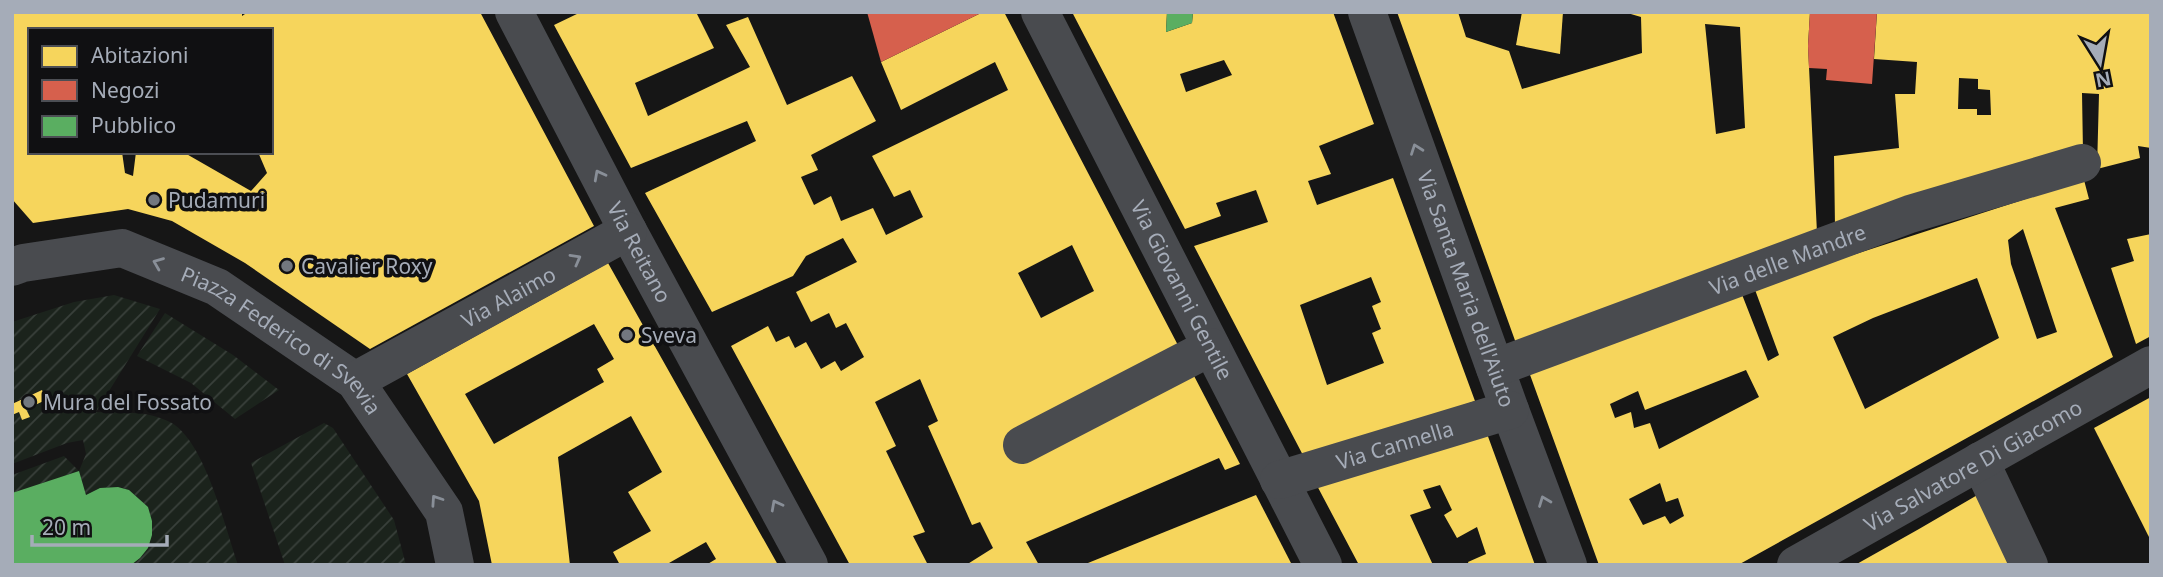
<svg xmlns="http://www.w3.org/2000/svg" width="2163" height="577" font-family="'Noto Sans',sans-serif">
	<style>
		.garden { fill: url(#garden-furrows) }
		.homes { fill: #f6d55c; fill-rule: evenodd }
		.shops { fill: #d6604d }
		.public { fill: #5aae61 }
		.lines { fill: none; stroke-linecap: round; stroke-linejoin: round }
		.minor { stroke: #494b4f; stroke-width: 38 }
		.oneway { stroke: #898f98 }
		.poi-dot { fill: #73787f; stroke: #101012; stroke-width: 2.5 }
		.labels { text-anchor: middle; dominant-baseline: central; stroke-width: 7; stroke-linejoin: round; paint-order: stroke }
		.poi-label { font-size: 21px; fill: #a5acb8; stroke: #101012; text-anchor: start }
		.street-label { font-size: 21px; fill: #a5acb8; stroke: #101012 }
	</style>
	<defs>
		<pattern id="garden-furrows" width="10" height="10" patternUnits="userSpaceOnUse" patternTransform="scale(1.75)"><rect width="10" height="10" fill="#1b231c"/><path d="M-1 1l2-2M0 10L10 0M9 11l2-2" fill="none" stroke="#39403b"/></pattern>
	</defs>
	<rect width="100%" height="100%" fill="#161616"/>
	<g class="garden">
		<path d="M114 295 160 309 96 412C121 413 146 410 170 422 205 440 225 528 238 565H131C154 548 161 518 138 498 133 493 127 488 119 487 107 486 97 490 86 495L79 471 12 493V475L64 456 79 471 86 454 83 440 67 443 12 464V415L19 412 22 420 29 417 26 409 45 400 42 390 12 403V322L74 302Z"/>
		<polygon points="165,313 233,355 279,390 235,419 191,383 137,356"/>
		<polygon points="324,423 333,428 394,520 406,565 285,565 251,463"/>
	</g>
	<g class="homes">
		<path d="M12 12H242V16L248 12H480L594 226 370 349 245 263 172 221 128 209 33 223 12 199ZM30 30H271V152H258L267 173 251 191 183 152H136L133 176 125 173 122 152H30Z"/>
		<path d="M581 12H696L714 48 635 83 648 116 750 67 726 25 748 17 787 105 852 76 876 121 811 155 818 170 801 177 814 205 831 196 841 221 873 208 886 235 923 217 910 190 894 197 872 156 1008 90 995 62 901 110 881 62 983 12H1004L1240 464 1225 470 1219 458 1026 542 1039 565H966L993 548 980 522 972 525 928 426 938 421 920 379 875 402 896 446 886 451 925 532 913 536 928 565H850L731 346 768 326 776 342 789 336 795 348 806 342 821 369 835 361 841 371 864 357 846 323 836 328 829 313 811 322 796 292 857 262 843 238 806 256 793 276 712 312 645 193 756 141 747 121 631 168 554 25ZM1072 245 1094 291 1041 318 1018 273Z"/>
		<path d="M1072 12H1167L1166 32 1192 23 1193 12H1333L1374 124 1319 146 1331 174 1308 181 1317 205 1393 178 1475 401 1306 461 1194 246 1268 222 1256 190 1216 203 1221 216 1185 229ZM1224 60 1232 75 1186 92 1180 74ZM1371 277 1381 302 1372 306 1381 329 1372 333 1384 363 1327 385 1300 305Z"/>
		<path d="M1397 12H1458L1466 37 1509 51 1522 89 1642 53 1641 17 1624 12H1810L1808 46 1817 233 1517 346ZM1705 24 1740 27 1745 128 1716 134Z"/>
		<polygon points="1522,12 1563,12 1560,54 1516,45"/>
		<path d="M1877 12H2151V148L2138 146 2140 158 2097 169 2099 94 2082 93 2083 152 1835 227 1834 156 1899 148 1895 94H1915L1917 62 1874 59ZM1959 78 1978 79V89L1990 90 1991 115H1977V109H1958Z"/>
		<path d="M2084 180 2089 199 2055 208 2113 357 1738 565H1599L1529 372 1741 292 1768 361 1779 355 1754 287ZM2023 229 2057 332 2037 339 2011 264 2008 240ZM1977 278 1999 338 1865 409 1833 337 1873 318ZM1746 370 1759 397 1659 449 1650 423 1634 428 1631 412 1615 418 1610 404 1638 391 1645 410ZM1660 483 1666 502 1678 498 1684 516 1670 524 1665 516 1643 525 1629 499Z"/>
		<polygon points="2151,234 2151,336 2136,344 2111,268 2134,261 2127,239"/>
		<path d="M608 263 631 304 778 565H706L716 559 706 542 669 563V565H620L613 552 651 531 628 492 662 472 631 416 558 457 570 565H492L479 501 407 374ZM594 324 614 359 597 369 604 382 494 444 465 394Z"/>
		<polygon points="42,390 46,400 26,409 30,417 22,420 19,412 12,415 12,404"/>
		<polygon points="2151,397 2151,541 2094,428"/>
		<polygon points="1486,431 1535,565 1469,565 1468,562 1486,554 1477,527 1457,538 1444,515 1452,510 1440,485 1423,490 1431,508 1410,515 1433,565 1359,565 1314,480"/>
		<polygon points="1986,490 2018,565 1855,565 1919,529"/>
		<polygon points="1256,495 1292,565 1083,565"/>
	</g>
	<g class="shops">
		<polygon points="867,12 983,12 881,62"/>
		<polygon points="1810,12 1877,12 1872,84 1826,80 1827,69 1809,68 1808,46"/>
	</g>
	<g class="public">
		<polygon points="1167,12 1193,12 1192,23 1166,32"/>
		<polygon points="79,471 86,495 100,488 118,487 129,490 148,507 152,521 152,535 148,548 140,558 131,565 12,565 12,493"/>
	</g>
	<g class="lines">
		<g class="minor">
			<path id="s1" d="M514 12 628 231 809 565"/>
			<path id="s2" d="M1040 12 1323 565"/>
			<path id="s3" d="M1367 12 1510 410 1568 565"/>
			<path id="s4" d="M12 267 23 263 122 248 217 287 355 381 444 512 455 565"/>
			<path id="s5" d="M1495 368 1910 214 2082 163"/>
			<path id="s6" d="M355 381 628 231"/>
			<polyline points="1022,445 1211,347"/>
			<polyline points="1980,461 2029,565"/>
			<path id="s7" d="M1279 480 1510 410"/>
			<path id="s8" d="M1796 565 2151 365"/>
		</g>
	</g>
	<defs><path id="oneway-chevron" d="M-2-3.5L2.5 0L-2 3.5" fill="none" stroke-width="1.6" stroke-linecap="round" stroke-linejoin="round" transform="scale(1.75)"/></defs>
	<g class="oneway">
		<use href="#oneway-chevron" transform="translate(1416 149) rotate(-110)"/>
		<use href="#oneway-chevron" transform="translate(599 175) rotate(-118)"/>
		<use href="#oneway-chevron" transform="translate(576 259) rotate(-29)"/>
		<use href="#oneway-chevron" transform="translate(158 263) rotate(-158)"/>
		<use href="#oneway-chevron" transform="translate(436 500) rotate(-124)"/>
		<use href="#oneway-chevron" transform="translate(1544 501) rotate(-111)"/>
		<use href="#oneway-chevron" transform="translate(776 505) rotate(-118)"/>
	</g>
	<g class="poi-dot">
		<circle cx="154" cy="200" r="7"/>
		<circle cx="287" cy="266" r="7"/>
		<circle cx="627" cy="335" r="7"/>
		<circle cx="29" cy="402" r="7"/>
	</g>
	<g class="labels">
		<g class="poi-label">
			<text x="168" y="200">Pudamuri</text>
			<text x="301" y="266">Cavalier Roxy</text>
			<text x="641" y="335">Sveva</text>
			<text x="43" y="402">Mura del Fossato</text>
		</g>
		<g class="street-label">
			<text stroke="none"><textPath href="#s1" startOffset="271">Via Reitano</textPath></text>
			<text stroke="none"><textPath href="#s5" startOffset="312">Via delle Mandre</textPath></text>
			<text stroke="none"><textPath href="#s2" startOffset="312">Via Giovanni Gentile</textPath></text>
			<text stroke="none"><textPath href="#s3" startOffset="294">Via Santa Maria dell'Aiuto</textPath></text>
			<text stroke="none"><textPath href="#s6" startOffset="175">Via Alaimo</textPath></text>
			<text stroke="none"><textPath href="#s4" startOffset="298">Piazza Federico di Svevia</textPath></text>
			<text stroke="none"><textPath href="#s7" startOffset="121">Via Cannella</textPath></text>
			<text stroke="none"><textPath href="#s8" startOffset="203">Via Salvatore Di Giacomo</textPath></text>
		</g>
	</g>
	<rect width="2163" height="577" fill="none" stroke="#a5acb8" stroke-width="28"/>
	<rect x="28" y="28" width="245" height="126" fill="#101012" stroke="#4c4e54" stroke-width="2"/>
	<rect x="42" y="46" width="35" height="21" fill="#f6d55c" stroke="#4c4e54" stroke-width="2"/>
	<text x="91" y="63" font-size="21" fill="#a5acb8">Abitazioni</text>
	<rect x="42" y="80" width="35" height="21" fill="#d6604d" stroke="#4c4e54" stroke-width="2"/>
	<text x="91" y="98" font-size="21" fill="#a5acb8">Negozi</text>
	<rect x="42" y="116" width="35" height="21" fill="#5aae61" stroke="#4c4e54" stroke-width="2"/>
	<text x="91" y="133" font-size="21" fill="#a5acb8">Pubblico</text>
	<g transform="translate(2100 63) rotate(169)" stroke="#101012" stroke-width="5" paint-order="stroke">
	<path d="M0-5L12 26L0 18L-12 26Z" fill="#a5acb8"/>
	<text y="-10" font-size="19" font-weight="bold" text-anchor="middle" fill="#a5acb8">N</text>
	</g>
	<path d="M32 535v10h135v-10" fill="none" stroke="#a5acb8" stroke-width="3.5"/>
	<text x="42" y="535" font-size="21" fill="#a5acb8" stroke="#101012" stroke-width="5" paint-order="stroke">20 m</text>
</svg>
